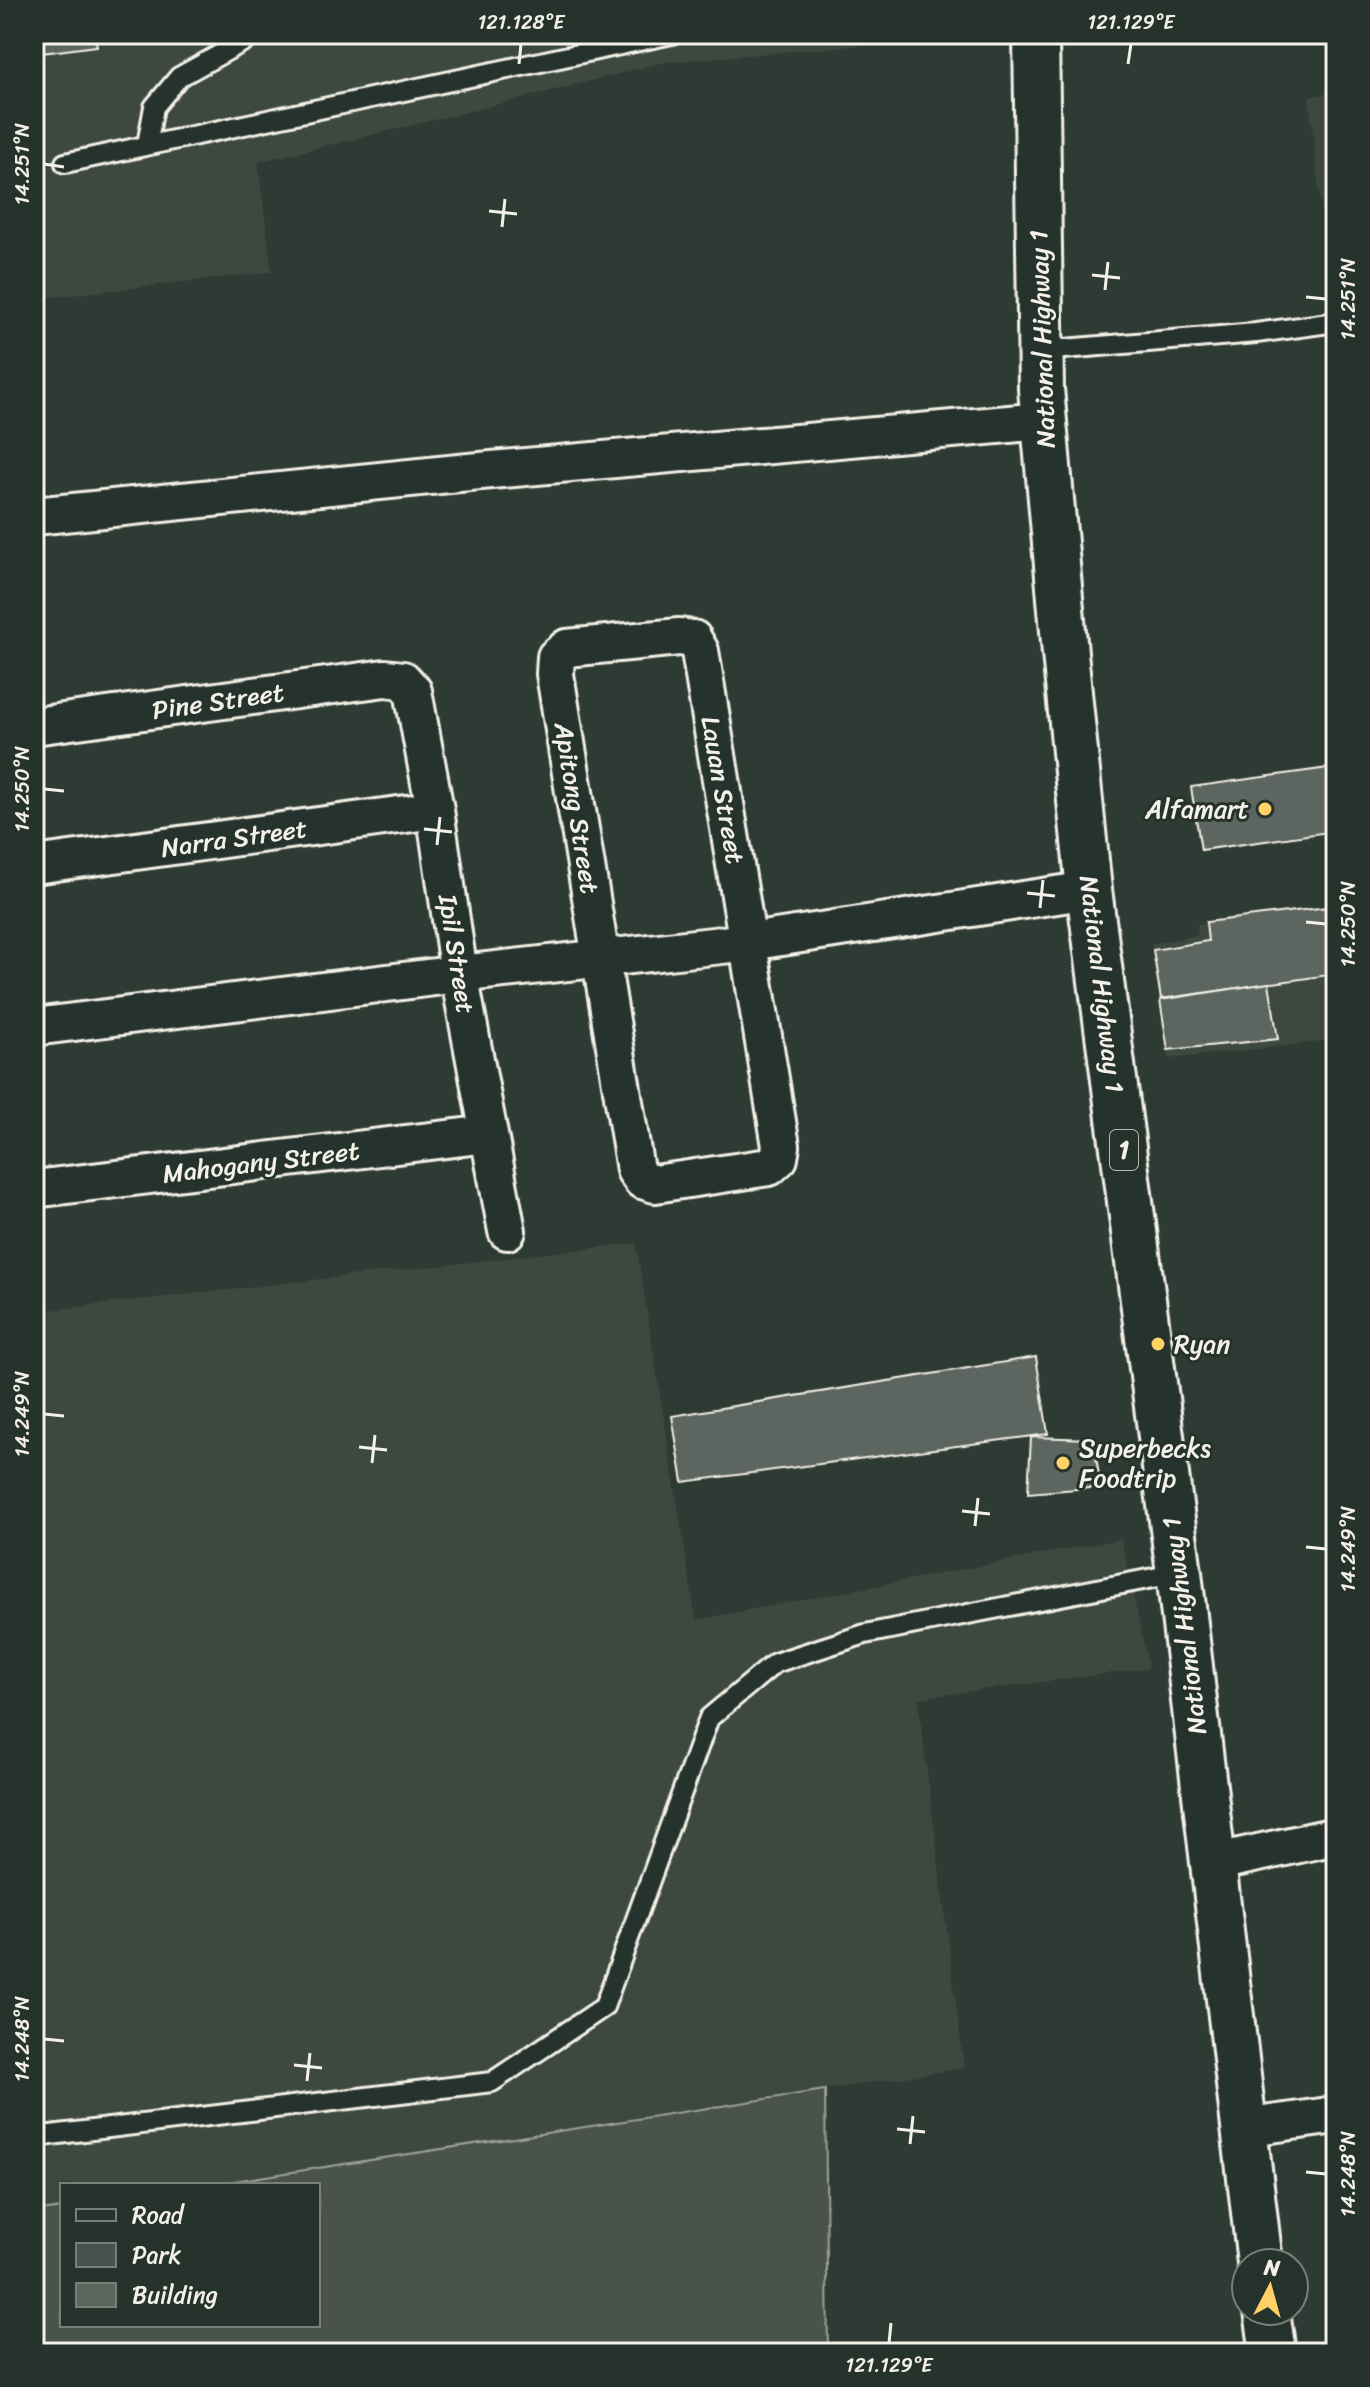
<svg xmlns="http://www.w3.org/2000/svg" width="1370" height="2387" font-family="Sriracha,sans-serif">
	<style>
		.built { fill: #3c4841 }
		.green { fill: #48524c; stroke: #9ea29a; stroke-width: 2 }
		.building { fill: #5c655e; stroke: #f4f1e8; stroke-width: 2 }
		.lines { fill: none; stroke-linecap: round; stroke-linejoin: round }
		.lane-casing { stroke: #f4f1e8; stroke-width: 24 }
		.street-casing { stroke: #f4f1e8; stroke-width: 42 }
		.highway-casing { stroke: #f4f1e8; stroke-width: 50 }
		.lane { stroke: #26332d; stroke-width: 18 }
		.street { stroke: #26332d; stroke-width: 36 }
		.highway { stroke: #26332d; stroke-width: 44 }
		.ticks { fill: none; stroke: #f4f1e8; stroke-width: 3 }
		.poi-dot { fill: #ffd166; stroke: #26332d; stroke-width: 3 }
		.labels { text-anchor: middle; dominant-baseline: central; stroke-width: 6; stroke-linejoin: round; paint-order: stroke }
		.shield { fill: #26332d; stroke: #b6b8b0; stroke-width: 2 }
		.shield-label { font-size: 24px; font-weight: bold; fill: #f4f1e8 }
		.street-label { font-size: 26px; fill: #f4f1e8; stroke: #26332d }
		.poi-label { font-size: 26px; fill: #f4f1e8; stroke: #26332d; text-anchor: start }
		.neatline { fill: none; stroke: #f4f1e8; stroke-width: 3 }
		.ticks-label { font-size: 20px; text-anchor: middle; fill: #f4f1e8 }
	</style>
	<rect width="100%" height="100%" fill="#2e3b34"/>
	<filter id="ink" filterUnits="userSpaceOnUse"><feTurbulence type="fractalNoise" baseFrequency=".0125" numOctaves="2"/><feDisplacementMap in="SourceGraphic" scale="16" xChannelSelector="R" yChannelSelector="G"/><feConvolveMatrix kernelMatrix="1 2 1 2 8 2 1 2 1" color-interpolation-filters="sRGB"/></filter>
	<g filter="url(#ink)">
		<g class="built">
			<polygon points="34,34 473,34 475,43 527,34 989,34 665,62 488,107 258,162 272,272 34,299"/>
			<polygon points="1336,91 1336,342 1309,97"/>
			<polygon points="1336,905 1336,1040 1169,1059 1151,944 1198,935 1197,924"/>
			<polygon points="636,1243 696,1620 1121,1539 1149,1668 918,1698 964,2068 208,2185 62,2185 62,2208 34,2212 34,1312"/>
		</g>
		<polygon class="green" points="825,2090 828,2353 34,2353 34,2212 62,2208 62,2325 318,2325 318,2185 208,2185"/>
		<g class="building">
			<polygon points="34,34 94,34 97,46 34,54"/>
			<polygon points="1336,767 1336,831 1201,850 1191,787"/>
			<polygon points="1336,906 1336,974 1161,999 1153,950 1208,941 1206,922"/>
			<polygon points="1269,983 1278,1039 1168,1050 1160,1000"/>
			<polygon points="1036,1357 1048,1434 683,1482 672,1416"/>
			<polygon points="1031,1437 1093,1439 1101,1487 1028,1493"/>
		</g>
		<g class="lines">
			<g class="lane-casing">
				<g id="lane">
					<polyline points="147,145 154,107 179,77 257,34"/>
					<polyline points="65,163 672,34"/>
					<polyline points="1040,351 1256,333 1336,322"/>
					<polyline points="34,2137 492,2082 604,2007 709,1718 775,1663 865,1634 1179,1573"/>
				</g>
			</g>
			<g class="street-casing">
				<g id="street">
					<polyline points="34,516 469,472 1042,421"/>
					<polygon points="679,637 693,639 700,651 781,1146 779,1158 769,1167 655,1184 642,1180 635,1170 555,674 556,657 567,648"/>
					<polyline points="34,726 385,678 403,680 413,691 435,810 459,974 507,1231"/>
					<polyline points="34,865 435,810"/>
					<polyline points="34,1027 459,974 749,942 1089,890"/>
					<polyline points="34,1189 488,1134"/>
					<polyline points="1212,1863 1336,1836"/>
					<polyline points="1242,2128 1336,2115"/>
				</g>
			</g>
			<g class="highway-casing">
				<g id="highway">
					<polyline points="1036,34 1041,389 1065,653 1089,890 1179,1573 1260,2263"/>
					<polyline points="1267,2311 1273,2353"/>
				</g>
			</g>
			<use href="#lane" class="lane"/>
			<use href="#street" class="street"/>
			<use href="#highway" class="highway"/>
		</g>
	</g>
	<path class="ticks" d="M519 64 521 44M1128 64 1131 44M44 164 64 167M489 211 517 214M502 227 505 199M1092 275 1120 278M1105 290 1108 262M1306 297 1326 299M44 789 64 791M424 829 452 832M437 845 440 817M1027 893 1055 896M1040 908 1043 880M1306 922 1326 924M44 1414 64 1416M359 1447 387 1450M372 1463 375 1435M962 1511 990 1514M975 1526 978 1498M1306 1547 1326 1549M44 2039 64 2041M294 2065 322 2068M307 2081 310 2053M897 2129 925 2132M910 2144 913 2116M1306 2172 1326 2174M889 2343 891 2323"/>
	<g class="poi-dot">
		<circle cx="1265" cy="809" r="8"/>
		<circle cx="1158" cy="1344" r="8"/>
		<circle cx="1063" cy="1463" r="8"/>
	</g>
	<g class="labels">
		<rect class="shield" x="1110" y="1130" width="28" height="40" rx="6"/>
		<g class="shield-label">
			<text x="1124" y="1150">1</text>
		</g>
		<g class="street-label">
			<text transform="translate(1042 339) rotate(-92)">National Highway 1</text>
			<text transform="translate(218 701) rotate(-8)">Pine Street</text>
			<text transform="translate(723 790) rotate(80)">Lauan Street</text>
			<text transform="translate(577 808) rotate(81)">Apitong Street</text>
			<text transform="translate(234 838) rotate(-8)">Narra Street</text>
			<text transform="translate(457 954) rotate(81)">Ipil Street</text>
			<text transform="translate(1102 984) rotate(83)">National Highway 1</text>
			<text transform="translate(261 1162) rotate(-7)">Mahogany Street</text>
			<text transform="translate(1184 1626) rotate(-97)">National Highway 1</text>
		</g>
		<g class="poi-label">
			<text x="1249" y="809" text-anchor="end">Alfamart</text>
			<text x="1174" y="1344">Ryan</text>
			<text x="1079" y="1448">Superbecks<tspan x="1079" dy="30">Foodtrip</tspan></text>
		</g>
	</g>
	<rect width="1370" height="2387" fill="none" stroke="#26332d" stroke-width="88"/>
	<rect x="60" y="2183" width="260" height="144" fill="#26332d" stroke="#787f78" stroke-width="2"/>
	<rect x="76" y="2209" width="40" height="12" fill="#26332d" stroke="#787f78" stroke-width="2"/>
	<text x="132" y="2223" font-size="24" fill="#f4f1e8">Road</text>
	<rect x="76" y="2243" width="40" height="24" fill="#48524c" stroke="#787f78" stroke-width="2"/>
	<text x="132" y="2263" font-size="24" fill="#f4f1e8">Park</text>
	<rect x="76" y="2283" width="40" height="24" fill="#5c655e" stroke="#787f78" stroke-width="2"/>
	<text x="132" y="2303" font-size="24" fill="#f4f1e8">Building</text>
	<g transform="translate(1270 2287) rotate(6)"><circle r="38" fill="#26332d" stroke="#787f78" stroke-width="2"/>
	<path d="M0-6L14 30L0 20L-14 30Z" fill="#ffd166"/>
	<text y="-12" font-size="22" font-weight="bold" text-anchor="middle" fill="#f4f1e8">N</text>
	</g>
	<rect x="44" y="44" width="1282" height="2299" class="neatline"/>
	<g class="ticks-label">
		<text x="521" y="29">121.128°E</text>
		<text x="1131" y="29">121.129°E</text>
		<text transform="translate(22 164) rotate(-90)" y="7">14.251°N</text>
		<text transform="translate(1348 299) rotate(-90)" y="7">14.251°N</text>
		<text transform="translate(22 789) rotate(-90)" y="7">14.250°N</text>
		<text transform="translate(1348 924) rotate(-90)" y="7">14.250°N</text>
		<text transform="translate(22 1414) rotate(-90)" y="7">14.249°N</text>
		<text transform="translate(1348 1549) rotate(-90)" y="7">14.249°N</text>
		<text transform="translate(22 2039) rotate(-90)" y="7">14.248°N</text>
		<text transform="translate(1348 2174) rotate(-90)" y="7">14.248°N</text>
		<text x="889" y="2372">121.129°E</text>
	</g>
</svg>
